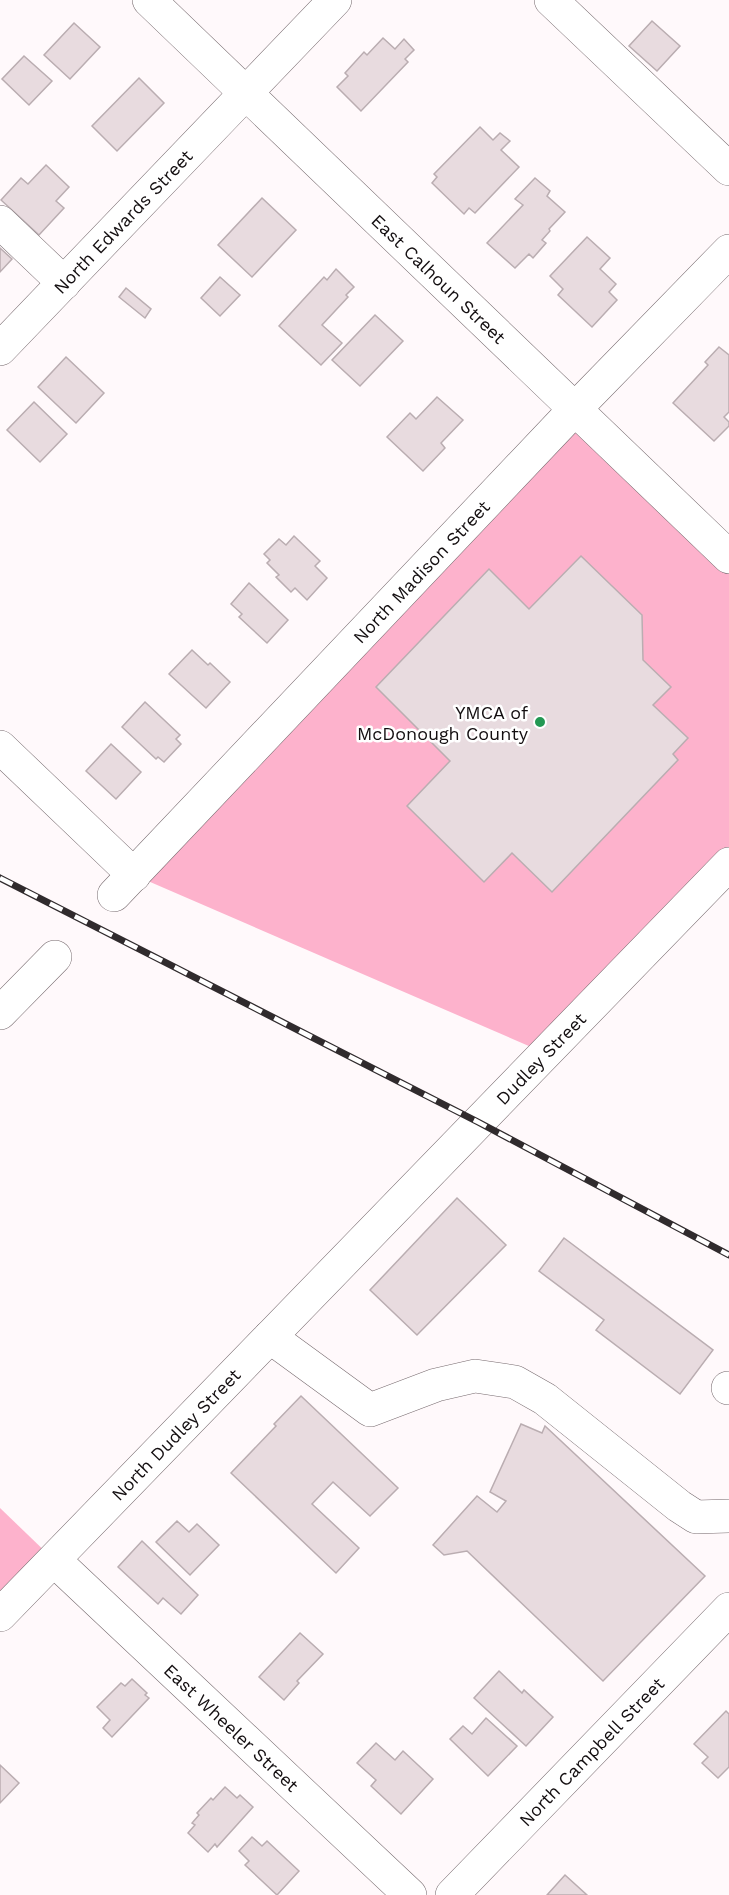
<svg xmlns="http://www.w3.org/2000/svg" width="729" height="1895" font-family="'Work Sans',sans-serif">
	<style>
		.green { fill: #fdb2cc }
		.building { fill: #e8dbdf; stroke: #baadb1; stroke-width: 1.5 }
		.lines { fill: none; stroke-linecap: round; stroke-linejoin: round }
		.minor-casing { stroke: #776b6f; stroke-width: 34 }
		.minor { stroke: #fff; stroke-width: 33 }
		.rail-casing { stroke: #302b2d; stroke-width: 7 }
		.rail { stroke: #fff; stroke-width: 4.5; stroke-dasharray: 14; stroke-linecap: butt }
		.poi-dot { fill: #239853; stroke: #fff; stroke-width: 2 }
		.labels { text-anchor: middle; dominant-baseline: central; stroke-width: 5; stroke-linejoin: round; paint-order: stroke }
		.street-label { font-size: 18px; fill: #130e10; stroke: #fff }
		.poi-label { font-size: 18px; fill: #130e10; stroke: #fff; text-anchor: end }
	</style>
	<rect width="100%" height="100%" fill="#fff9fb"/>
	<g class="green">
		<polygon points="575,409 729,557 729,864 545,1053 134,875"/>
		<polygon points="0,1508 54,1560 0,1615"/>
	</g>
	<g class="building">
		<polygon points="652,21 680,46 657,71 629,46"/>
		<polygon points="74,23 100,47 70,79 44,55"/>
		<polygon points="383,38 395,49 404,39 414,50 405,59 408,62 361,111 337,87 348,76 345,73 364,52 367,55"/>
		<polygon points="24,56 52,81 29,105 2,79"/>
		<polygon points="139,78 164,103 117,151 92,126"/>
		<polygon points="480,127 493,140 500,133 510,141 501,150 519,167 475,213 469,208 464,214 432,183 437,177 434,174"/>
		<polygon points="46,165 69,187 56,201 64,208 39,235 1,200 21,178 28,184"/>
		<polygon points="535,178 550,191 547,196 565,212 549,229 550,231 542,240 546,243 533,258 529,254 515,268 487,243 523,205 515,199"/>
		<polygon points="262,198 296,230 252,277 218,245"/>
		<polygon points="587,237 610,258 600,269 616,284 609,292 617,300 592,327 558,295 563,289 550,276"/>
		<polygon points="0,248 12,259 0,272"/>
		<polygon points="336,269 354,287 346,295 348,297 322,325 342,343 321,365 279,326 324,277 327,280"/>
		<polygon points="220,277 240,295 220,316 201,298"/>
		<polygon points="126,288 151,309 145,318 119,297"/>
		<polygon points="375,315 403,341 360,386 332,360"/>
		<polygon points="719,347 729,355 729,412 724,417 729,422 729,426 714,441 673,403 708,365 705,362"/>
		<polygon points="66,357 104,393 76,423 38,387"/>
		<polygon points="437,397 463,420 441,443 445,448 423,471 387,437 410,413 416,419"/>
		<polygon points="34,402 67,434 40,462 7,430"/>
		<polygon points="294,536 320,561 315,566 327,578 307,600 295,588 291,592 276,577 279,575 267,563 270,560 264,554 279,539 286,545"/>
		<polygon points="581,556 642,615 643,660 671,687 653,705 688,738 673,754 678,760 552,892 512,853 484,882 407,806 450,761 376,687 489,569 529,609"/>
		<polygon points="249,583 288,620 267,643 239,617 242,614 231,604"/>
		<polygon points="192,650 208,665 210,663 230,682 206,708 169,674"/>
		<polygon points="145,702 180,735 176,739 181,744 164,762 158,757 156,759 122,727"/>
		<polygon points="111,744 141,772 116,799 86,771"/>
		<polygon points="457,1198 506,1245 417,1335 370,1290"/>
		<polygon points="564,1238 713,1350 680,1394 596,1330 604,1320 539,1271"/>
		<polygon points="301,1396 398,1488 370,1516 333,1482 312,1504 359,1548 336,1573 231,1473 276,1426 274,1424"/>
		<polygon points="521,1424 542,1433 545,1426 705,1576 603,1681 467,1551 444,1555 433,1545 477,1496 497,1512 506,1501 490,1492"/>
		<polygon points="177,1521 189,1532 197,1524 219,1545 190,1575 156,1542"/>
		<polygon points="142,1541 198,1595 181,1614 163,1598 158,1604 118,1567"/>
		<polygon points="300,1633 323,1654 297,1681 299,1683 284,1700 259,1677"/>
		<polygon points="499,1671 522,1693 524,1690 553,1717 526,1746 474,1698"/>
		<polygon points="132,1679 147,1693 145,1695 149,1698 112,1737 103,1728 110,1720 97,1707 121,1683 125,1686"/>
		<polygon points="726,1711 729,1714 729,1767 718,1778 702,1763 708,1757 694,1744"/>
		<polygon points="486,1718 517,1746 488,1776 450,1739 463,1726 472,1734"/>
		<polygon points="376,1743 395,1760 403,1751 433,1779 401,1814 371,1786 376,1780 357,1763"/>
		<polygon points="0,1765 19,1783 0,1803"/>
		<polygon points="225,1787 237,1798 240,1795 253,1807 217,1847 215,1844 208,1852 188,1833 195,1825 192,1823 199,1815 197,1813 211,1798 213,1800"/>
		<polygon points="252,1837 262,1846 267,1841 299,1871 277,1895 245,1865 249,1861 239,1851"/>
		<polygon points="565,1875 587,1895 547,1895"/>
	</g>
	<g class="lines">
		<g class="minor-casing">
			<g id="minor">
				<path id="s1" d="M149 0 729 557"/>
				<polyline points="551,0 729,169"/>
				<polyline points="0,222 64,283"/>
				<path id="s2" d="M0 349 335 0"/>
				<polyline points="0,747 134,875"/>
				<path id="s3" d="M114 895 575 409 729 251"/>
				<polyline points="0,1013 55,957"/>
				<polyline points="270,1337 370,1410 436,1385 475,1376 515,1382 545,1399 679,1506 696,1517 729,1516"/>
				<polyline points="728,1388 729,1388"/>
				<path id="s4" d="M54 1560 410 1895"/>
				<path id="s5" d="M0 1615 729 864"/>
				<path id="s6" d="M452 1895 729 1609"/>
			</g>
		</g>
		<use href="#minor" class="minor"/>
		<g class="rail-casing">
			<polyline id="rail" points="0,878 478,1122 729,1255"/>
		</g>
		<use href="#rail" class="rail"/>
	</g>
	<circle class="poi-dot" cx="540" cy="722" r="6"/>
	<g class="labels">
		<g class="street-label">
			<text stroke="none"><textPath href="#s2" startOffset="177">North Edwards Street</textPath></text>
			<text stroke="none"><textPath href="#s1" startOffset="402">East Calhoun Street</textPath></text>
			<text stroke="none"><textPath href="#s3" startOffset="446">North Madison Street</textPath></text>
			<text stroke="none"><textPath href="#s5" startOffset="776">Dudley Street</textPath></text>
			<text stroke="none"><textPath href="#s5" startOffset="252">North Dudley Street</textPath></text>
			<text stroke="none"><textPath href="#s4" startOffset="244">East Wheeler Street</textPath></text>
			<text stroke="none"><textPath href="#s6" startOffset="200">North Campbell Street</textPath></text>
		</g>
		<g class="poi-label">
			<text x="528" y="712">YMCA of<tspan x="528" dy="21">McDonough County</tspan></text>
		</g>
	</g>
</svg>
